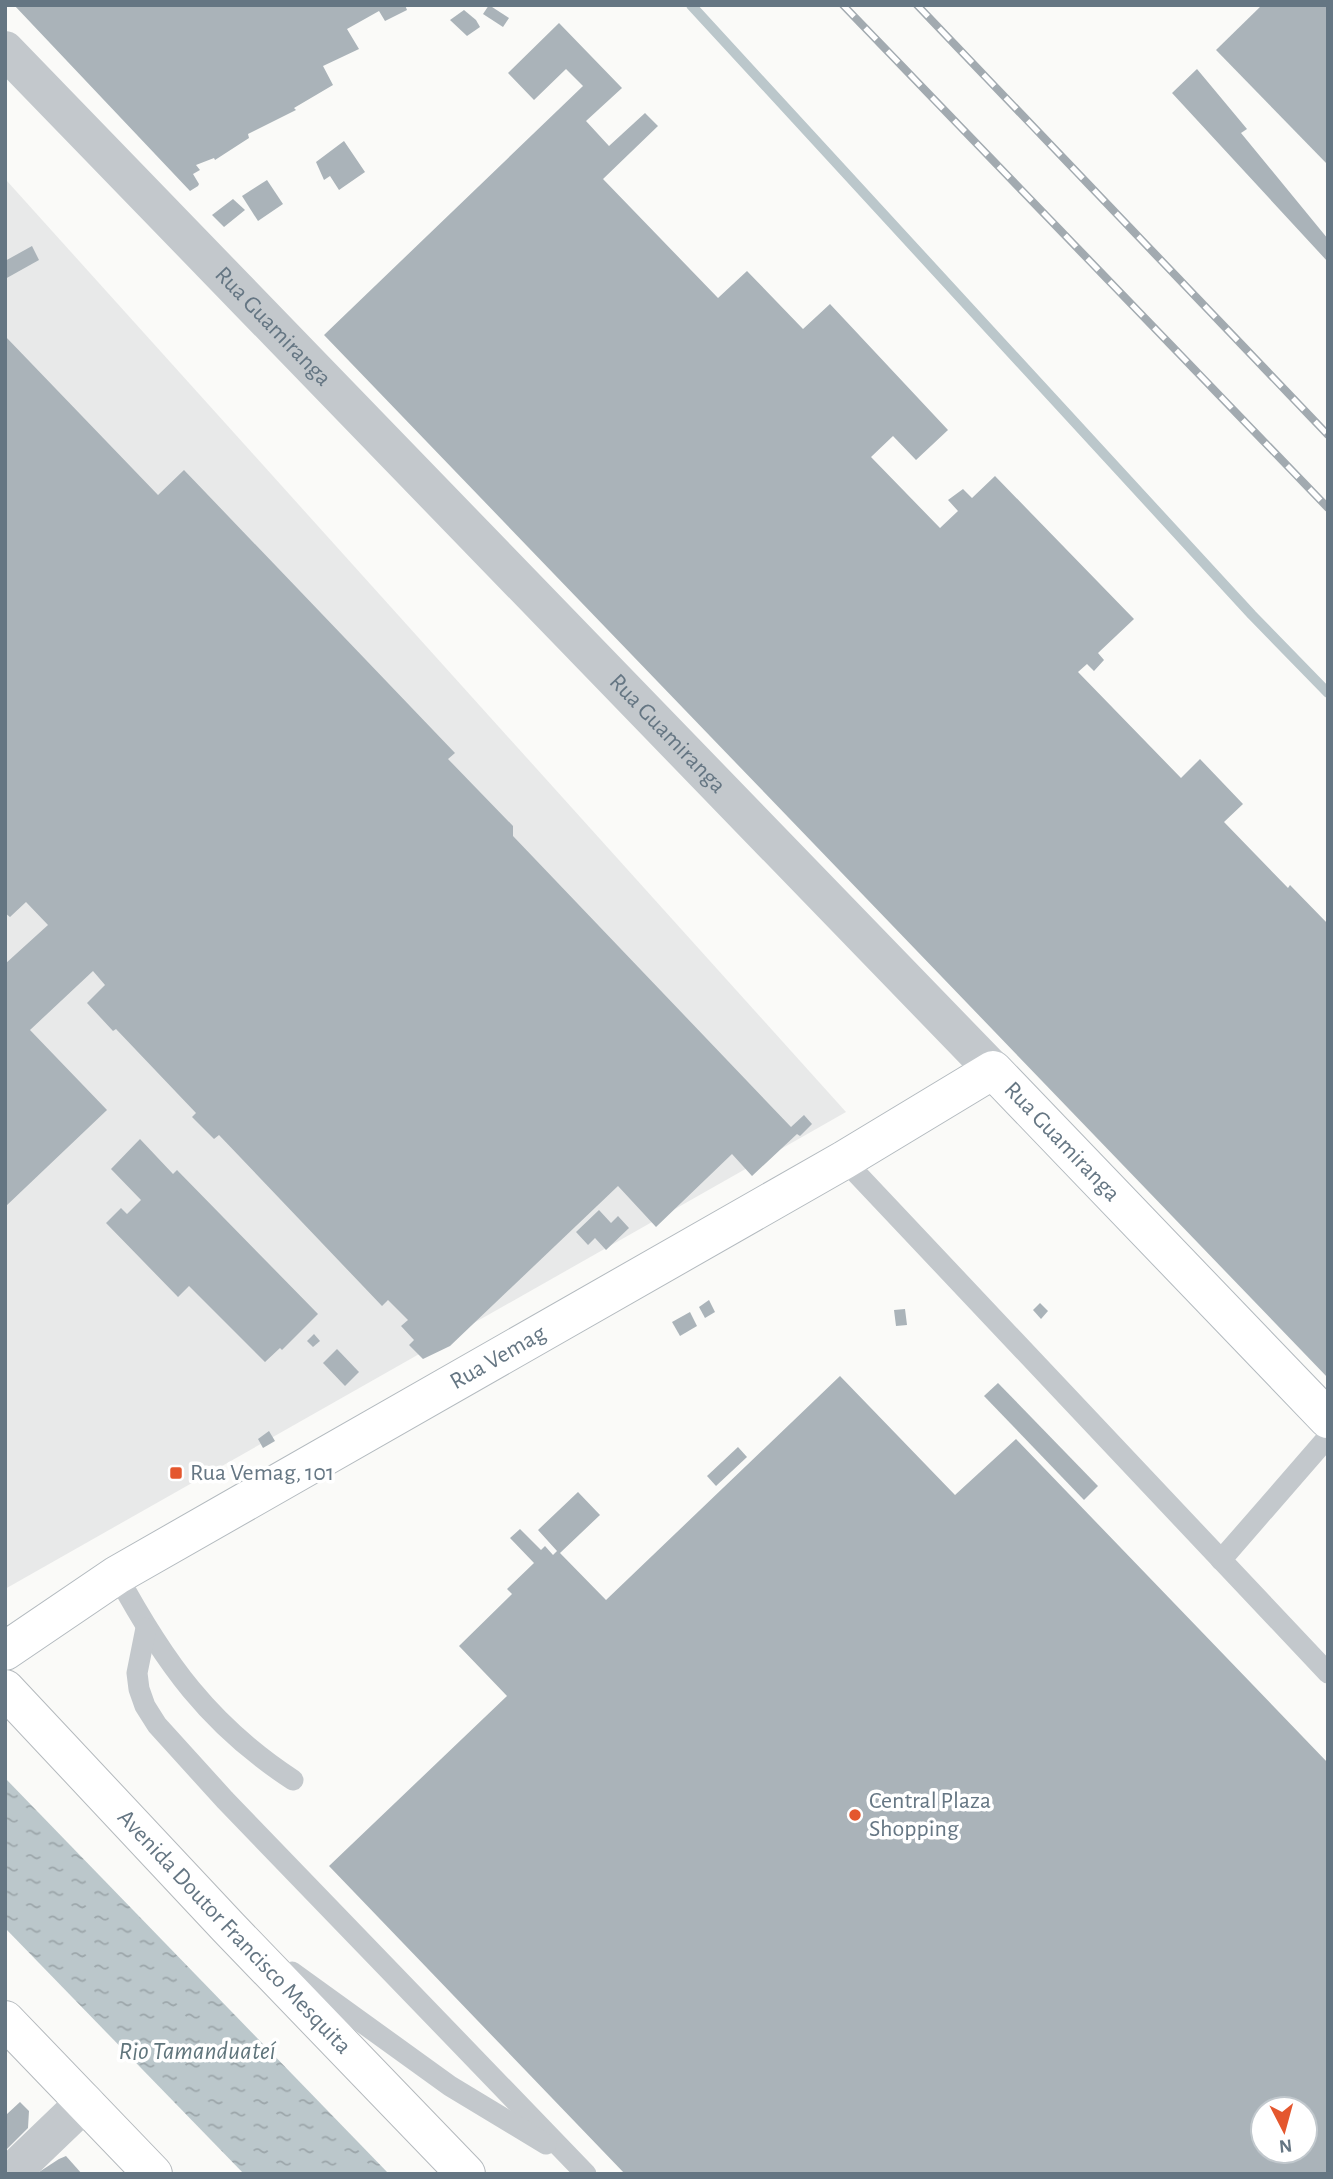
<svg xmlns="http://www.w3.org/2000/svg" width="1333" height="2179" font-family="'Alegreya Sans',sans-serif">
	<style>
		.built { fill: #e8e9e9 }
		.water { fill: url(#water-ripples) }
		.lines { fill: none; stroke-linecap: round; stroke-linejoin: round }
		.stream { stroke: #bbc7cb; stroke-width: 10 }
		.building { fill: #aab3b9; fill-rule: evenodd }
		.secondary-casing { stroke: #b3babf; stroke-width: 40 }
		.highway-casing { stroke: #b4b9bd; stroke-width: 40 }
		.lane { stroke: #c3c8cc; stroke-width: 21 }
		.street { stroke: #c3c8cc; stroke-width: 38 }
		.secondary { stroke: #fff; stroke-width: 38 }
		.highway { stroke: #fff; stroke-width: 38 }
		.rail-casing { stroke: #a2aab0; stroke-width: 8 }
		.rail { stroke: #fff; stroke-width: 5; stroke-dasharray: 16; stroke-linecap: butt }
		.poi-dot { fill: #e4572e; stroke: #fff; stroke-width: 2.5 }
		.labels { text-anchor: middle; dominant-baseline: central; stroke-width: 7; stroke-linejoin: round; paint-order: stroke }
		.street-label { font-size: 24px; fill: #657683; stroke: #fff }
		.poi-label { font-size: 24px; fill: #657683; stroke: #fff; text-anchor: start }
		.water-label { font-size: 26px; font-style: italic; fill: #60757c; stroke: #fff }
	</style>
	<defs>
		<pattern id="water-ripples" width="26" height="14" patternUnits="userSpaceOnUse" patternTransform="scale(1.75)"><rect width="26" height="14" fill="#bbc7cb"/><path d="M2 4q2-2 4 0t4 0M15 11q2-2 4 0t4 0" fill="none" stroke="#9ca6aa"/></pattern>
	</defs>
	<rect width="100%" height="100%" fill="#fafaf8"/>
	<polygon class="built" points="7,181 846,1112 5,1589 5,182"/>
	<polygon class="water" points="5,1778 389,2174 244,2174 5,1928"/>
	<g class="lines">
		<polyline class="stream" points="691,5 1252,615 1328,693"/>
	</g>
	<g class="building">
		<polygon points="14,5 405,5 407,10 385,21 379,11 347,29 359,49 323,66 333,85 294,108 296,110 248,134 249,138 215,160 214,158 196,165 200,170 193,174 199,184 198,186 190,191"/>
		<polygon points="489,5 509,18 503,27 483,14"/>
		<polygon points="1262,5 1328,5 1328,165 1216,50"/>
		<polygon points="464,10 476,20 480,27 467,36 450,20"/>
		<polygon points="559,23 622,88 586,121 609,146 645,113 658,126 603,179 718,298 747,271 803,329 830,304 948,430 916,460 893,436 871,457 940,528 958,511 948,500 963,489 972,498 995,476 1134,619 1098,653 1104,660 1094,671 1087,664 1078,672 1181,778 1200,759 1243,804 1224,822 1288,888 1290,885 1328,924 1328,1378 324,335 583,86 566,69 534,100 508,73"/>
		<polygon points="1197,69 1247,129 1241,133 1328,239 1328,262 1172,93"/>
		<polygon points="344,141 365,172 339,190 330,176 324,180 316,162"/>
		<polygon points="267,180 283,204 258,221 242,196"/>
		<polygon points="233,199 245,210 224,227 212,215"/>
		<polygon points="32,246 39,260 5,279 5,261"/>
		<polygon points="5,336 158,495 184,470 455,753 448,759 513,826 513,836 791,1127 804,1115 812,1124 800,1136 797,1134 752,1176 732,1154 656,1227 618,1186 450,1346 423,1359 409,1345 414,1340 401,1326 408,1320 388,1300 382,1306 219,1135 214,1139 192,1117 196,1113 116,1029 113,1031 87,1003 105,985 93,971 30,1030 107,1110 5,1207 5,964 48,925 26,902 10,917 5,913"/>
		<polygon points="140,1139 173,1174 177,1170 318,1314 282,1350 280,1348 265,1362 189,1286 178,1297 106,1223 121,1208 127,1214 141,1200 111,1169"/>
		<polygon points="599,1210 611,1223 618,1216 629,1228 606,1250 595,1238 588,1245 576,1232"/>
		<polygon points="709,1300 715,1312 705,1318 699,1307"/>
		<polygon points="1040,1303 1048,1311 1041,1319 1033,1310"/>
		<polygon points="905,1309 907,1325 896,1326 894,1310"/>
		<polygon points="690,1312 697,1326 680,1336 672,1322"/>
		<polygon points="314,1334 320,1341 313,1347 307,1341"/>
		<polygon points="337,1349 359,1372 345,1386 323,1363"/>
		<path d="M840 1376 955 1495 1016 1439 1328 1763V2174H625L329 1866 507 1696 459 1646 512 1594 507 1589 534 1563 510 1538 520 1529 541 1550 545 1546 553 1555 557 1551 538 1530 578 1492 600 1515 560 1553 606 1600ZM1263 2109H1305V2151H1263Z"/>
		<polygon points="998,1383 1098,1486 1084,1500 984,1396"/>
		<polygon points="269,1431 275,1441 263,1448 258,1439"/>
		<polygon points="738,1447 747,1457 716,1486 707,1476"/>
		<polygon points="20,2102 29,2111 28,2128 5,2151 5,2113 7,2114"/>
		<polygon points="66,2156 82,2174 36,2174 59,2159"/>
	</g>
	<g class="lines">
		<g class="secondary-casing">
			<g id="secondary">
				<path id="s2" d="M5 1651 117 1575 844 1160 993 1070 1328 1419"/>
			</g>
		</g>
		<g class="highway-casing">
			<g id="highway">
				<path id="s3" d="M5 1689 228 1927 466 2174"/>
				<polyline points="5,2020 153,2174"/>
			</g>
		</g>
		<g class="lane">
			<polyline points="844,1160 1328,1673"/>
			<polyline points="1221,1560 1328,1437"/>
			<path d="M117 1575C164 1662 209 1725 293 1780"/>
			<polyline points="146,1628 137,1673 139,1689 145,1706 157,1725 225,1800 586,2174"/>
			<polyline points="292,1972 450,2086 546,2144"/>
		</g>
		<g class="street">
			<path id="s1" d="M5 50 993 1070"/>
			<polyline points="10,2174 85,2102"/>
		</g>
		<use href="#secondary" class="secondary"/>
		<use href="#highway" class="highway"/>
		<g class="rail-casing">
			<g id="rail">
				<polyline points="843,5 1328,508"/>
				<polyline points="917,5 1328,435"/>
			</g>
		</g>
		<use href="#rail" class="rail"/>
	</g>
	<g class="poi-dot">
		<rect x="169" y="1466" width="14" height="14" rx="3.5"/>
		<circle cx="855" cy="1815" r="7"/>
	</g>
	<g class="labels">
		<g class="street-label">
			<text stroke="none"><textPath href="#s1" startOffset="385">Rua Guamiranga</textPath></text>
			<text stroke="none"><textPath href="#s1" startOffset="952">Rua Guamiranga</textPath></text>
			<text stroke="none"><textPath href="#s2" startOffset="1246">Rua Guamiranga</textPath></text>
			<text stroke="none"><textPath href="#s2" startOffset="574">Rua Vemag</textPath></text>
			<text stroke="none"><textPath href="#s3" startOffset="334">Avenida Doutor Francisco Mesquita</textPath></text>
		</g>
		<g class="poi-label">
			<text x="190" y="1473">Rua Vemag, 101</text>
			<text x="869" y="1801">Central Plaza<tspan x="869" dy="28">Shopping</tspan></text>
		</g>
		<g class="water-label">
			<text x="197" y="2051">Rio Tamanduateí</text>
		</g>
	</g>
	<rect width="1333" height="2179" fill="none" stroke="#657683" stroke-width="14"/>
	<g transform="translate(1284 2130) rotate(174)"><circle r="33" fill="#ffffff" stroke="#c1c8cd" stroke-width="2"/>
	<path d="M0-5L12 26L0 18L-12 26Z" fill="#e4572e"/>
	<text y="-10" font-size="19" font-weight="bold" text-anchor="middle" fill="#657683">N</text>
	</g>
</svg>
